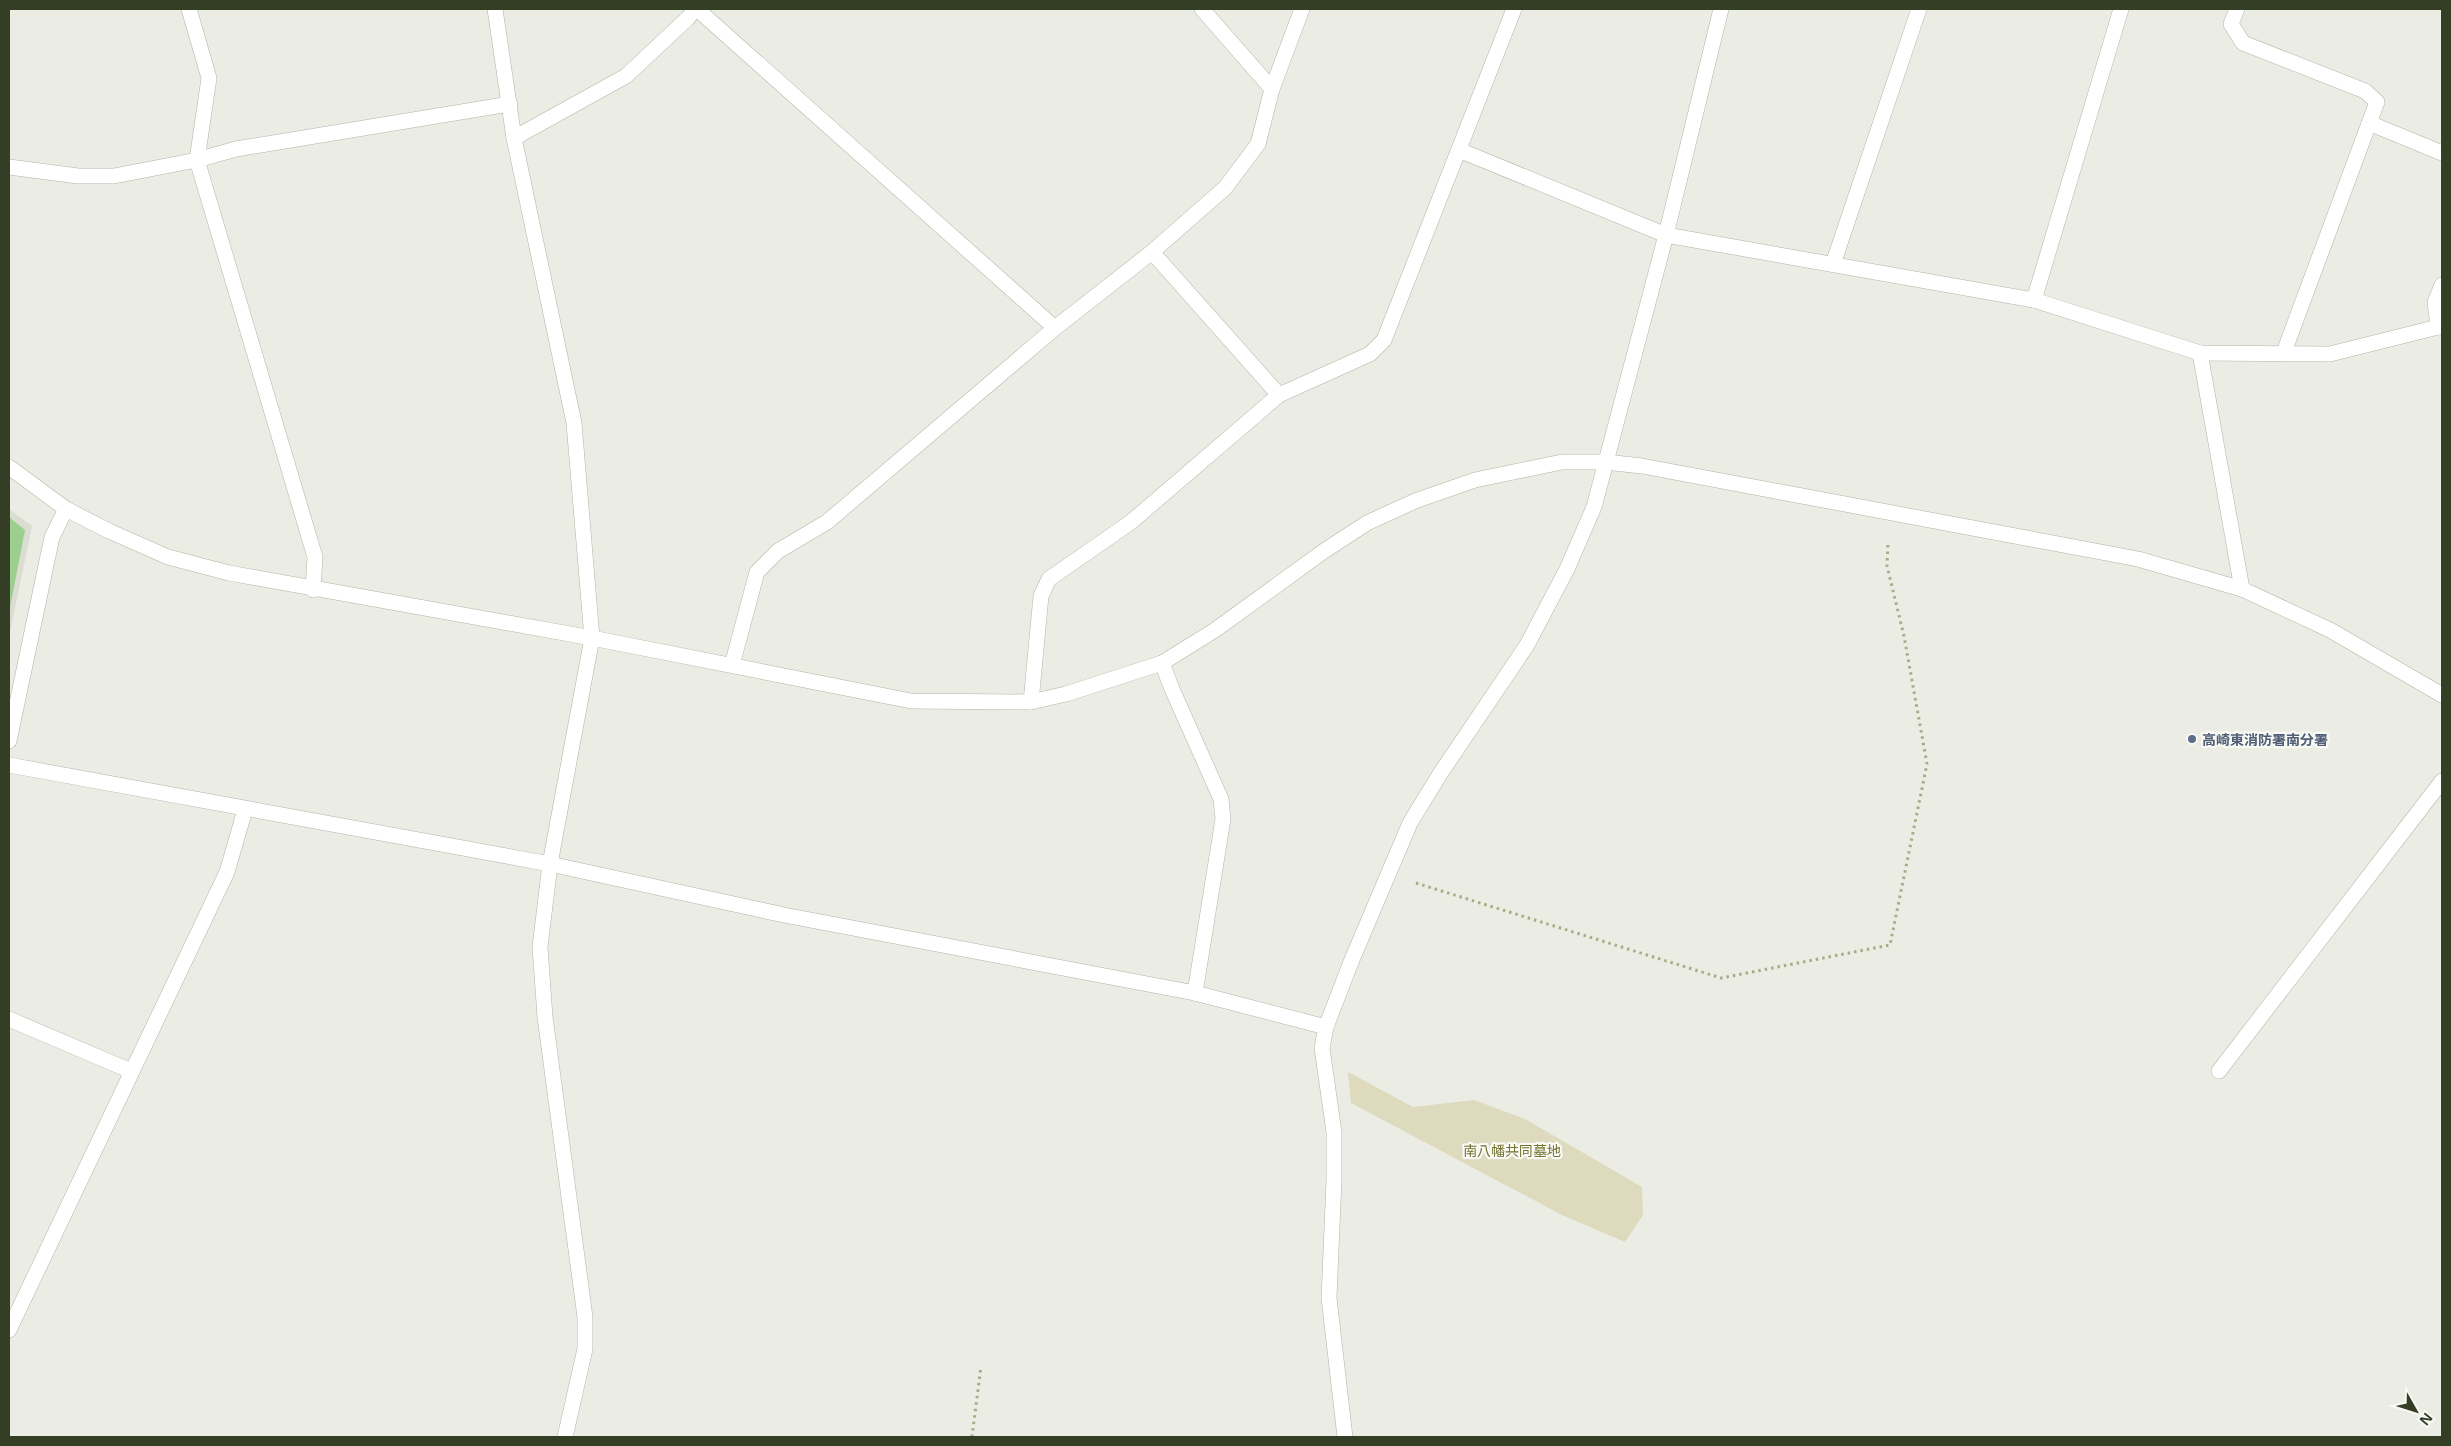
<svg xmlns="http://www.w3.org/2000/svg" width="2451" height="1446" font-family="'Open Sans','Noto Sans JP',sans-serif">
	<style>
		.built { fill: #dbddd2 }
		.green { fill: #dddabe }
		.water { fill: #9ccf8f }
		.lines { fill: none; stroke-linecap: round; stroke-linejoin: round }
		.lane-casing { stroke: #b0b5a7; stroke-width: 16 }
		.street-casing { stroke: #b0b5a7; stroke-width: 16 }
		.secondary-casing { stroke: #afb5a0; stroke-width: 16 }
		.path { stroke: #a2af86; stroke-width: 3; stroke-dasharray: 2.5 4; stroke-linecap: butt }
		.lane { stroke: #fff; stroke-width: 15 }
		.street { stroke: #fff; stroke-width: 15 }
		.secondary { stroke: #fff; stroke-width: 15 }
		.service-dot { fill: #5c6f8a; stroke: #f9f9f5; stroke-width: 2 }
		.labels { text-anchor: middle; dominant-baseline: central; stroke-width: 4.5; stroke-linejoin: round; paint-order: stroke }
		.service-label { font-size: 14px; font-weight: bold; fill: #4e5e75; stroke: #f9f9f5; text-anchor: start }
		.park-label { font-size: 14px; fill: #727330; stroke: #f9f9f5 }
	</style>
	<rect width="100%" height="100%" fill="#ebede4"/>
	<polygon class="built" points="9,509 32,526 9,637"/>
	<polygon class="green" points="1348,1072 1413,1107 1474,1100 1525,1119 1642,1187 1643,1215 1625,1242 1562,1215 1351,1103"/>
	<polygon class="water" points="9,517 25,530 9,613"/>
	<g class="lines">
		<g class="lane-casing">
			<g id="lane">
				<polyline points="189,9 209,78 197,160"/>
				<polyline points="9,1019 131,1071"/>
				<polyline points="9,1330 227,872 245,810"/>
			</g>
		</g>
		<g class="street-casing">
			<g id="street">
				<polyline points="495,9 514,138 574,423 592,638"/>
				<polyline points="697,9 1055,328"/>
				<polyline points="1202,9 1272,89"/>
				<polyline points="2237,9 2231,24 2243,43 2365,91 2377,102 2284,352"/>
				<polyline points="2369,123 2442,153"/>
				<polyline points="514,138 626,76 688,18 695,9"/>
				<polyline points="1459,150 1666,235 2034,300 2200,353 2330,354 2442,326"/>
				<polyline points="197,160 315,557 313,590"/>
				<polyline points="9,167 78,176 114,176 197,160 236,149 510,104"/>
				<polyline points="1152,252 1279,395"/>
				<polyline points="1833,264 1919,9"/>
				<polyline points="2034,300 2121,9"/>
				<polyline points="2438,327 2435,302 2442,285"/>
				<polyline points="2200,353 2242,589"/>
				<polyline points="1162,663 1172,689 1221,799 1223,819 1195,993"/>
				<polyline points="732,665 757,572 778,551 827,522 1055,328 1152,252 1225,188 1258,144 1272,89 1302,9"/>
				<polyline points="1031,702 1041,596 1049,579 1131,522 1279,395 1370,354 1384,340 1514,9"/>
				<polyline points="9,741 52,537 66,509"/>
				<polyline points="9,765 550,864 784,915 1195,993 1326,1027"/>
				<polyline points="550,864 540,947 545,1017 585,1317 585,1349 565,1437"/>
				<polyline points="2219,1071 2442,781"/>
				<polyline points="1345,1437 1329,1298 1334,1180 1334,1132 1322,1048 1326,1027 1351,962 1410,823 1440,774 1527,645 1567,569 1594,507 1666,235 1721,9"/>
			</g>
		</g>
		<g class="secondary-casing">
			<g id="secondary">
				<polyline points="9,467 66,509 109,531 168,557 229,573 592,638 911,701 1031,702 1066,694 1162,663 1215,630 1324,551 1367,523 1415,501 1475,480 1562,462 1605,462 1642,466 2138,559 2242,589 2330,630 2442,695"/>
				<polyline points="550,864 592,638"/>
			</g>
		</g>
		<g class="path">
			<polyline points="1416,883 1721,978 1890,945 1927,764 1904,636 1887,566 1888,541"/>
			<polyline points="972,1437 981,1366"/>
		</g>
		<use href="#lane" class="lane"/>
		<use href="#street" class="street"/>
		<use href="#secondary" class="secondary"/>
	</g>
	<circle class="service-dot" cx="2192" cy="739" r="5"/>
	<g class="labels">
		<g class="service-label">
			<text x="2202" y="739">高崎東消防署南分署</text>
		</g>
		<g class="park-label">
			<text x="1512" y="1150">南八幡共同墓地</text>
		</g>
	</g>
	<rect width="2451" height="1446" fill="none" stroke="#343e24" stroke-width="20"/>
	<g transform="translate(2416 1411) rotate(129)" stroke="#f9f9f5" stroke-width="4" paint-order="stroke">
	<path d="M0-4L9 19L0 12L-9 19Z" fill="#343e24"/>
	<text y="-8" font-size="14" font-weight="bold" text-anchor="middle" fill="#343e24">N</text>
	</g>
</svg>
